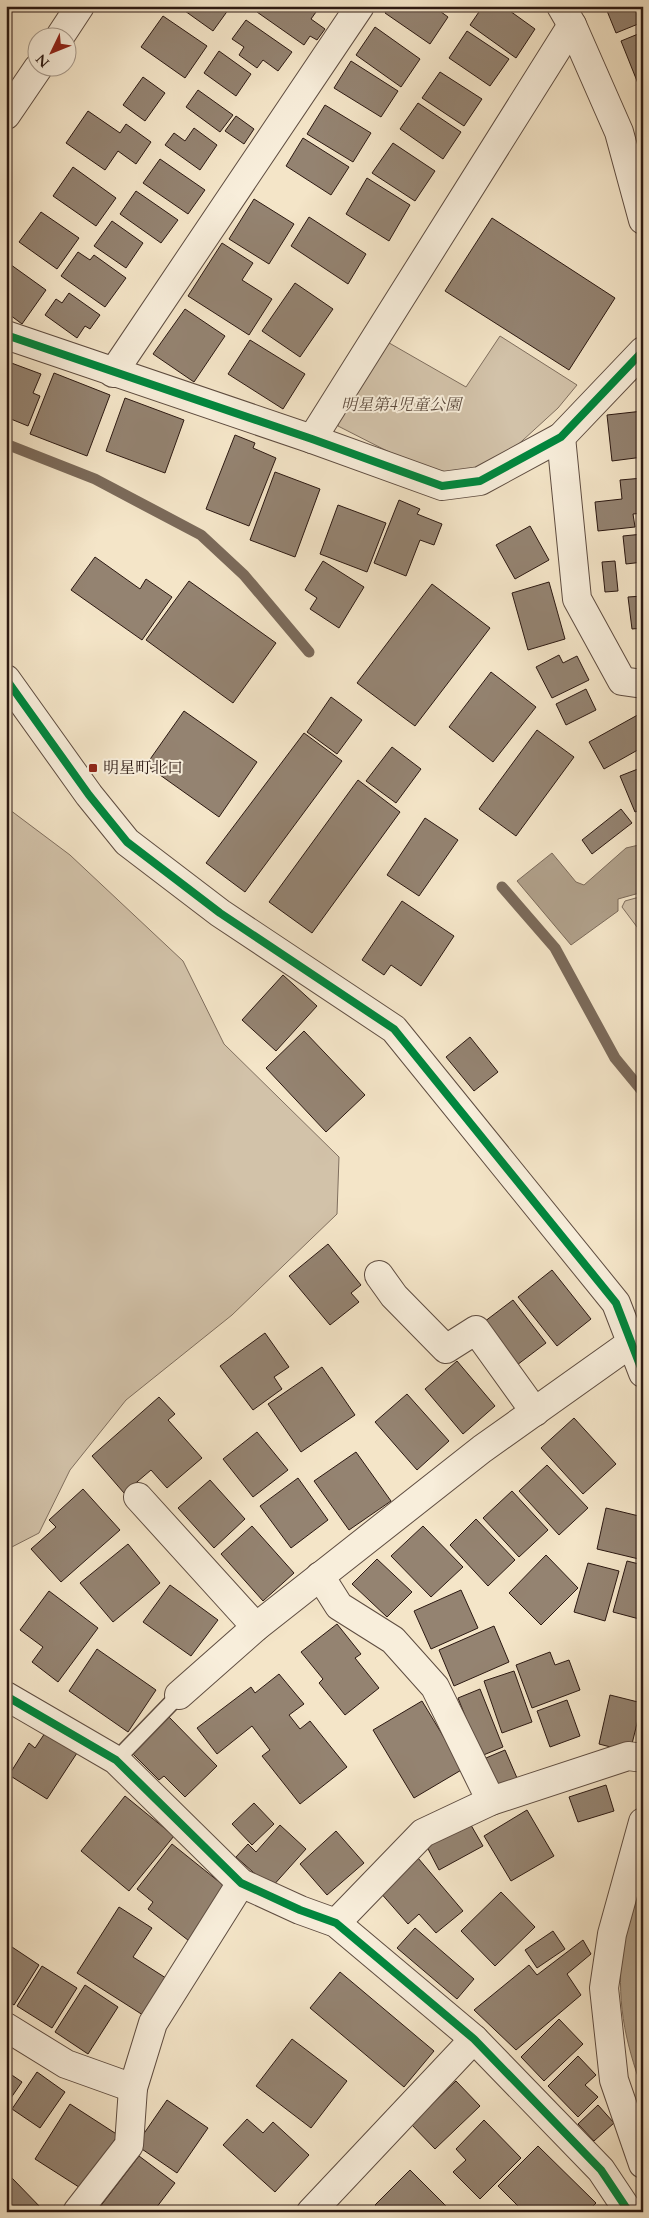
<svg xmlns="http://www.w3.org/2000/svg" width="649" height="2218" font-family="Cardo,'Noto Serif JP',serif">
	<style>
		.green { fill: #d2c2a9; stroke: #7f6e5e }
		.water { fill: #b0a08a; stroke: #7b6a5a }
		.lines { fill: none; stroke-linecap: round; stroke-linejoin: round }
		.stream { stroke: #7b6a5a; stroke-width: 11 }
		.building { fill: #948371; stroke: #2c1912 }
		.service-casing { stroke: #5e4c40; stroke-width: 18 }
		.minor-casing { stroke: #5e4c40; stroke-width: 30 }
		.tertiary-casing { stroke: #5e4c40; stroke-width: 30 }
		.service { stroke: #f8eedb; stroke-width: 15 }
		.minor { stroke: #f8eedb; stroke-width: 28 }
		.tertiary { stroke: #f8eedb; stroke-width: 28 }
		.cycleway-casing { stroke: #f8eedb; stroke-width: 11 }
		.cycleway { stroke: #00873e; stroke-width: 8 }
		.poi-dot { fill: #8f2418; stroke: #f8eedb; stroke-width: 2 }
		.labels { text-anchor: middle; dominant-baseline: central; stroke-width: 4; stroke-linejoin: round; paint-order: stroke }
		.park-label { font-size: 16px; font-style: italic; fill: #5e4c3f; stroke: #f8eedb }
		.poi-label { font-size: 16px; fill: #2c1912; stroke: #f8eedb; text-anchor: start }
	</style>
	<rect width="100%" height="100%" fill="#f4e5c8"/>
	<filter id="stains"><feTurbulence type="fractalNoise" baseFrequency=".004" numOctaves="4"/><feColorMatrix values="0 0 0 0 .2 0 0 0 0 .09 0 0 0 0 .02 0 0 0 .5 -.17"/></filter>
	<radialGradient id="worn" r=".72"><stop offset=".6" stop-color="#630" stop-opacity="0"/><stop offset="1" stop-color="#630" stop-opacity=".3"/></radialGradient>
	<g class="green">
		<polygon points="500,336 577,385 558,408 499,462 442,479 338,426 340,408 384,340 466,387"/>
		<polygon points="6,807 70,855 183,961 224,1044 339,1157 337,1214 232,1315 126,1400 70,1470 39,1533 6,1550"/>
		<polygon points="643,896 643,935 622,907 625,901"/>
	</g>
	<g class="water">
		<polygon points="643,844 643,892 618,899 618,911 571,945 517,881 552,853 576,882 584,885 626,848"/>
		<path d="M643 1876V2091C624 2039 616 1999 623 1943 627 1921 636 1898 643 1876Z"/>
	</g>
	<g class="lines">
		<g class="stream">
			<polyline points="6,444 95,479 201,535 244,575 309,652"/>
			<polyline points="502,887 555,948 615,1058 643,1092"/>
		</g>
	</g>
	<g class="building">
		<polygon points="178,6 231,6 213,31"/>
		<polygon points="261,6 308,6 316,12 311,19 325,29 317,40 310,36 304,45 257,12"/>
		<polygon points="390,6 433,6 448,17 430,44 385,13"/>
		<polygon points="483,6 503,6 535,29 516,58 470,25"/>
		<polygon points="605,6 643,6 643,22 616,33"/>
		<polygon points="163,16 207,46 185,78 141,47"/>
		<polygon points="246,20 292,52 278,71 263,60 257,68 239,55 244,47 232,39"/>
		<polygon points="375,27 420,59 401,87 356,55"/>
		<polygon points="467,31 509,59 490,86 449,58"/>
		<polygon points="643,32 643,90 641,91 621,41"/>
		<polygon points="219,51 251,74 236,96 204,73"/>
		<polygon points="351,61 398,91 381,117 334,88"/>
		<polygon points="440,72 482,99 464,126 422,98"/>
		<polygon points="143,77 165,93 145,121 123,105"/>
		<polygon points="198,90 233,115 220,132 186,107"/>
		<polygon points="418,103 461,132 443,159 400,129"/>
		<polygon points="325,105 371,133 353,162 307,134"/>
		<polygon points="88,111 120,133 126,124 151,142 136,164 118,151 105,170 66,143"/>
		<polygon points="236,116 254,129 244,144 225,131"/>
		<polygon points="194,128 217,145 200,170 165,145 174,133 185,141"/>
		<polygon points="303,138 349,167 331,195 286,166"/>
		<polygon points="393,143 435,171 415,201 372,173"/>
		<polygon points="160,159 205,190 188,214 143,183"/>
		<polygon points="73,167 116,198 96,226 53,196"/>
		<polygon points="367,178 410,205 389,241 346,214"/>
		<polygon points="136,191 178,220 161,243 120,214"/>
		<polygon points="254,199 294,224 269,264 229,239"/>
		<polygon points="41,212 79,238 57,269 19,242"/>
		<polygon points="309,217 366,254 348,284 291,246"/>
		<polygon points="492,218 615,298 569,370 445,291"/>
		<polygon points="112,221 143,243 126,268 94,246"/>
		<polygon points="222,243 253,263 242,280 272,299 249,335 188,296"/>
		<polygon points="78,252 90,260 94,255 126,278 105,307 61,276"/>
		<polygon points="7,262 46,290 22,324 6,312"/>
		<polygon points="295,283 333,309 300,357 262,331"/>
		<polygon points="69,293 100,315 90,329 85,326 77,338 45,315 56,299 62,303"/>
		<polygon points="185,309 225,336 194,382 153,354"/>
		<polygon points="250,340 305,374 283,409 228,374"/>
		<polygon points="6,361 41,374 33,393 40,396 28,426 6,417"/>
		<polygon points="54,373 110,395 87,456 30,434"/>
		<polygon points="125,398 184,420 165,473 106,451"/>
		<polygon points="643,411 643,457 612,461 607,415"/>
		<polygon points="235,435 255,443 253,448 276,458 249,526 206,509"/>
		<polygon points="275,472 320,489 295,557 250,540"/>
		<polygon points="643,478 643,513 633,514 635,527 598,531 595,502 622,499 620,480"/>
		<polygon points="399,500 420,509 417,514 442,524 434,545 420,540 406,576 374,563"/>
		<polygon points="338,505 386,523 367,572 320,554"/>
		<polygon points="530,526 549,560 515,579 496,545"/>
		<polygon points="643,534 643,562 626,564 623,536"/>
		<polygon points="95,557 140,589 146,579 172,597 142,640 71,590"/>
		<polygon points="323,561 364,587 339,628 310,609 317,598 305,590"/>
		<polygon points="615,561 618,591 605,592 602,562"/>
		<polygon points="189,581 276,643 233,703 146,640"/>
		<polygon points="549,582 565,639 528,650 512,593"/>
		<polygon points="432,584 490,628 415,726 357,683"/>
		<polygon points="643,596 643,628 632,629 628,597"/>
		<polygon points="559,655 563,663 577,656 589,680 552,698 536,667"/>
		<polygon points="491,672 536,707 493,762 449,727"/>
		<polygon points="586,689 596,710 566,725 556,704"/>
		<polygon points="331,697 362,720 337,754 307,732"/>
		<polygon points="184,711 257,762 219,817 146,765"/>
		<polygon points="643,712 643,747 604,769 589,742"/>
		<polygon points="537,730 574,757 516,836 479,809"/>
		<polygon points="304,733 342,761 245,892 206,863"/>
		<polygon points="392,747 421,769 396,803 366,781"/>
		<polygon points="643,767 643,809 635,812 620,776"/>
		<polygon points="358,780 400,812 312,933 269,902"/>
		<polygon points="621,809 632,823 592,854 582,840"/>
		<polygon points="425,818 458,840 419,896 387,875"/>
		<polygon points="402,901 454,936 421,986 391,965 384,975 362,960"/>
		<polygon points="283,975 317,1006 276,1051 242,1020"/>
		<polygon points="304,1031 365,1095 326,1132 266,1068"/>
		<polygon points="470,1037 498,1072 474,1091 446,1057"/>
		<polygon points="328,1244 361,1285 351,1293 359,1302 330,1325 289,1276"/>
		<polygon points="552,1270 591,1319 557,1346 518,1297"/>
		<polygon points="513,1300 546,1343 513,1368 480,1325"/>
		<polygon points="265,1333 289,1367 274,1377 282,1389 253,1410 220,1366"/>
		<polygon points="457,1361 495,1406 463,1434 425,1389"/>
		<polygon points="322,1367 355,1415 301,1452 268,1404"/>
		<polygon points="407,1394 449,1441 417,1470 375,1422"/>
		<polygon points="159,1397 175,1414 168,1420 202,1458 167,1488 151,1470 124,1493 92,1456"/>
		<polygon points="574,1418 616,1464 583,1494 541,1448"/>
		<polygon points="257,1432 288,1470 253,1497 223,1459"/>
		<polygon points="356,1452 391,1501 349,1530 314,1481"/>
		<polygon points="547,1465 588,1508 559,1535 519,1491"/>
		<polygon points="298,1478 328,1520 291,1548 260,1506"/>
		<polygon points="210,1480 245,1519 214,1548 178,1508"/>
		<polygon points="83,1489 120,1530 61,1582 31,1549 56,1527 49,1520"/>
		<polygon points="512,1491 548,1530 519,1557 483,1518"/>
		<polygon points="606,1508 643,1517 643,1560 597,1549"/>
		<polygon points="476,1519 515,1560 488,1586 450,1545"/>
		<polygon points="252,1526 294,1573 263,1601 221,1554"/>
		<polygon points="423,1526 463,1567 431,1597 391,1556"/>
		<polygon points="128,1544 160,1583 113,1622 80,1583"/>
		<polygon points="546,1555 578,1588 541,1625 509,1593"/>
		<polygon points="377,1559 412,1592 387,1617 352,1584"/>
		<polygon points="627,1561 643,1565 643,1620 613,1612"/>
		<polygon points="588,1563 619,1571 605,1621 574,1612"/>
		<polygon points="170,1585 218,1620 191,1656 143,1622"/>
		<polygon points="461,1590 478,1628 431,1649 414,1611"/>
		<polygon points="49,1591 98,1628 58,1682 32,1662 43,1647 20,1630"/>
		<polygon points="337,1624 361,1654 355,1658 379,1688 345,1715 319,1683 323,1679 301,1652"/>
		<polygon points="494,1626 509,1662 454,1686 439,1650"/>
		<polygon points="97,1649 156,1690 128,1732 69,1691"/>
		<polygon points="550,1652 555,1665 569,1660 580,1690 532,1708 516,1665"/>
		<polygon points="514,1671 532,1722 502,1733 484,1681"/>
		<polygon points="279,1674 304,1704 289,1715 300,1729 310,1721 347,1767 300,1804 262,1756 270,1750 252,1726 217,1754 197,1728 251,1687 255,1693"/>
		<polygon points="480,1689 503,1747 481,1756 458,1698"/>
		<polygon points="610,1695 642,1703 630,1752 599,1744"/>
		<polygon points="567,1700 580,1736 550,1747 537,1711"/>
		<polygon points="422,1701 463,1769 414,1798 373,1730"/>
		<polygon points="169,1717 217,1766 185,1797 164,1776 159,1780 132,1753"/>
		<polygon points="45,1733 77,1753 47,1799 9,1775 29,1743 35,1748"/>
		<polygon points="505,1750 517,1778 497,1786 486,1758"/>
		<polygon points="606,1785 614,1811 578,1822 569,1797"/>
		<polygon points="125,1796 174,1836 129,1891 81,1851"/>
		<polygon points="254,1803 274,1824 252,1845 232,1824"/>
		<polygon points="527,1810 554,1856 511,1881 484,1836"/>
		<polygon points="468,1820 483,1846 439,1870 426,1845"/>
		<polygon points="280,1825 306,1849 271,1888 236,1857 248,1844 256,1852"/>
		<polygon points="336,1831 364,1863 327,1895 300,1864"/>
		<polygon points="172,1844 233,1893 193,1944 148,1909 153,1902 137,1889"/>
		<polygon points="418,1858 463,1911 436,1933 419,1914 408,1924 379,1891"/>
		<polygon points="501,1892 535,1927 495,1966 461,1931"/>
		<polygon points="119,1907 152,1928 133,1957 169,1980 146,2017 77,1973"/>
		<polygon points="415,1928 474,1979 457,1999 397,1948"/>
		<polygon points="553,1931 565,1949 537,1968 525,1950"/>
		<polygon points="583,1940 591,1954 567,1974 581,1995 516,2050 474,2010 529,1965 537,1975"/>
		<polygon points="6,1943 39,1965 14,2005 6,2000"/>
		<polygon points="42,1966 77,1988 52,2028 17,2006"/>
		<polygon points="340,1972 434,2051 404,2087 310,2008"/>
		<polygon points="85,1985 118,2007 88,2054 55,2032"/>
		<polygon points="559,2019 583,2044 544,2081 521,2057"/>
		<polygon points="292,2039 347,2081 311,2128 256,2086"/>
		<polygon points="578,2056 596,2075 585,2085 598,2097 578,2117 548,2086"/>
		<polygon points="6,2071 22,2082 6,2105"/>
		<polygon points="37,2072 65,2092 40,2128 12,2109"/>
		<polygon points="456,2081 480,2106 435,2149 411,2124"/>
		<polygon points="167,2100 208,2128 177,2173 136,2145"/>
		<polygon points="70,2104 118,2135 82,2189 35,2159"/>
		<polygon points="598,2105 614,2123 594,2141 578,2124"/>
		<polygon points="247,2119 263,2133 273,2122 309,2155 275,2192 223,2145"/>
		<polygon points="484,2120 521,2158 480,2199 453,2172 466,2160 456,2149"/>
		<polygon points="538,2146 596,2203 587,2212 524,2212 498,2186"/>
		<polygon points="139,2156 175,2183 153,2212 96,2212"/>
		<polygon points="410,2170 452,2212 382,2212 375,2205"/>
		<polygon points="12,2178 45,2212 6,2212 6,2184"/>
	</g>
	<g class="lines">
		<g class="service-casing">
			<polyline id="service" points="116,1760 179,1695"/>
		</g>
		<g class="minor-casing">
			<g id="minor">
				<polyline points="561,6 572,25 619,132 643,220"/>
				<polyline points="6,335 312,439 442,486 480,481 561,437 643,351"/>
				<polyline points="113,373 360,6"/>
				<polyline points="561,437 577,599 622,681 643,684"/>
				<polyline points="312,439 572,25"/>
				<polyline points="6,679 89,795 127,842 220,913 394,1029 616,1303 643,1373"/>
				<polyline points="379,1275 394,1296 446,1349 476,1330 535,1412"/>
				<polyline points="138,1497 256,1627"/>
				<polyline points="320,1576 339,1606 393,1640 435,1687 491,1801"/>
				<polyline points="179,1695 256,1627 482,1449 631,1343"/>
				<polyline points="6,1696 116,1760 241,1883 300,1910 336,1923 474,2039 601,2170 629,2212"/>
				<polyline points="643,1822 612,1934 604,1988 614,2080 643,2164"/>
				<polyline points="336,1923 423,1833 491,1801 628,1756 643,1758"/>
				<polyline points="6,2027 66,2064 133,2088"/>
				<polyline points="77,2212 129,2145 133,2088 153,2023 241,1883"/>
				<polyline points="311,2212 474,2039"/>
			</g>
		</g>
		<g class="tertiary-casing">
			<g id="tertiary">
				<polyline points="59,38 80,6"/>
				<polyline points="6,115 38,68"/>
			</g>
		</g>
		<use href="#service" class="service"/>
		<use href="#minor" class="minor"/>
		<use href="#tertiary" class="tertiary"/>
		<g class="cycleway-casing">
			<g id="cycleway">
				<polyline points="6,335 312,439 442,486 480,481 561,437 643,351"/>
				<polyline points="6,679 89,795 127,842 220,913 394,1029 616,1303 643,1373"/>
				<polyline points="6,1696 116,1760 241,1883 300,1910 336,1923 474,2039 601,2170 629,2212"/>
			</g>
		</g>
		<use href="#cycleway" class="cycleway"/>
	</g>
	<rect class="poi-dot" x="88" y="763" width="10" height="10" rx="2.5"/>
	<g class="labels">
		<g class="park-label">
			<text x="401" y="405">明星第4児童公園</text>
		</g>
		<g class="poi-label">
			<text x="103" y="768">明星町北口</text>
		</g>
	</g>
	<rect width="649" height="2218" fill="none" stroke="#f4e5c8" stroke-width="25"/>
	<rect x="8" y="8" width="634" height="2203" fill="none" stroke="#2c1912" stroke-width="2.5"/>
	<rect x="12" y="12" width="624" height="2193" fill="none" stroke="#2c1912"/>
	<g transform="translate(52 52) rotate(227)"><circle r="24" fill="#f8eedb" stroke="#a6998b"/>
	<path d="M0-4L9 19L0 12L-9 19Z" fill="#8f2418"/>
	<text y="-8" font-size="14" font-weight="bold" text-anchor="middle" fill="#2c1912">N</text>
	</g>
	<rect width="100%" height="100%" filter="url(#stains)"/>
	<rect width="100%" height="100%" fill="url(#worn)"/>
</svg>
